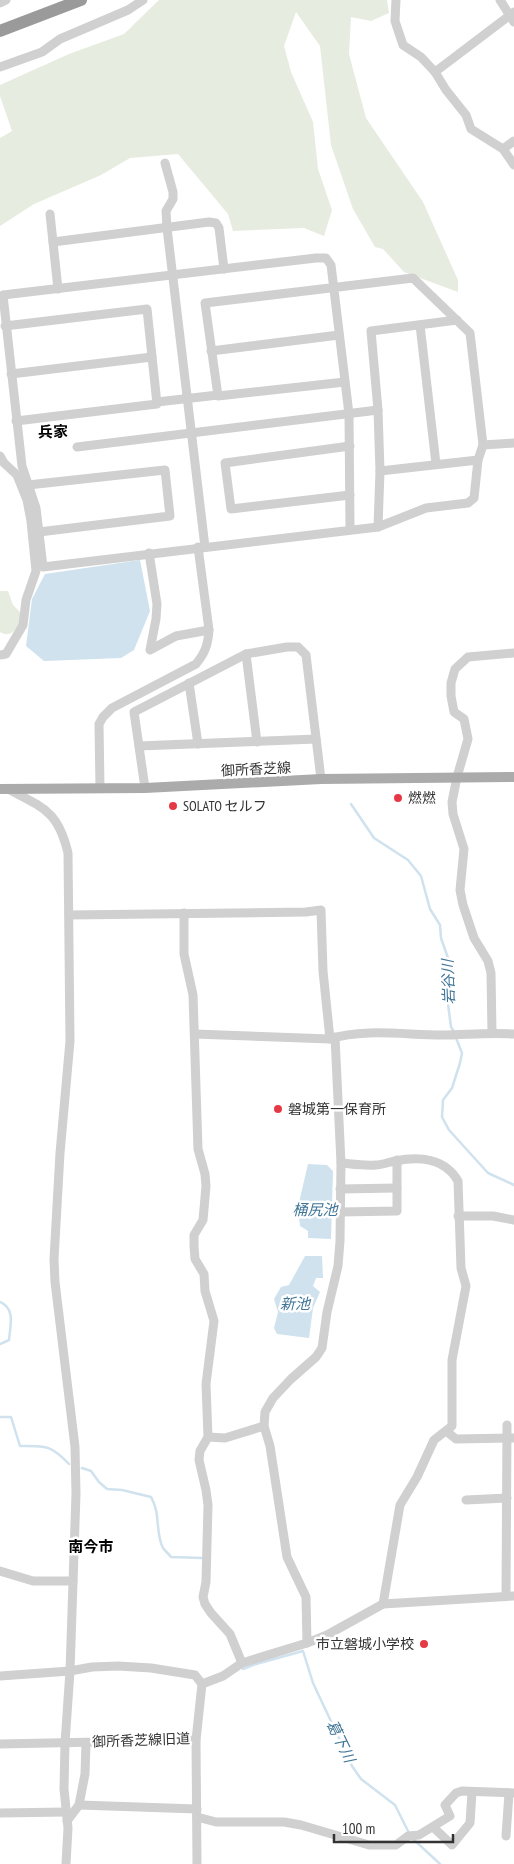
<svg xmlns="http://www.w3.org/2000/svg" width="514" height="1864" font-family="'PT Sans Narrow','Noto Sans JP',sans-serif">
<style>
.green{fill:#e6ecdf}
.water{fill:#cfe2ee}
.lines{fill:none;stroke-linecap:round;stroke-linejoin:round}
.stream{stroke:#cfe2ee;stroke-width:2.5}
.minor{stroke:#d0d0d0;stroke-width:9}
.major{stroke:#ababab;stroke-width:10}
.highway{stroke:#9a9a9a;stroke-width:12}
.poi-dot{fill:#e63946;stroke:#fff;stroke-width:2}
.labels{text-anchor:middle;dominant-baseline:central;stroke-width:5;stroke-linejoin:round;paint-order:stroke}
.street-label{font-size:14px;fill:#333;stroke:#fff}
.poi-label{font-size:14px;fill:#333;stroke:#fff;text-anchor:start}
.neighbourhood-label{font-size:15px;font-weight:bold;fill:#000;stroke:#fff}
.water-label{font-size:15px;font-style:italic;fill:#3f7597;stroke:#fff}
</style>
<rect width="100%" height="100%" fill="#fff"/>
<!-- green -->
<g class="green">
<polygon points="159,0 387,0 389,13 371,21 351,17 349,54 366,118 423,202 458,280 458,292 404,272 383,249 375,247 353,209 331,145 320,46 296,12 284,46 291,72 313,122 318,169 332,210 324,236 304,228 233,231 228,214 178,154 130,158 101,175 34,204 0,226 0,138 12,131 0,96 0,85 69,54 124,34"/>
<path d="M0,591H8L13,605L21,613C21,624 13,640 0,632Z"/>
</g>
<!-- water -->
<g class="water">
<polygon points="140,560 150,611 134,650 121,658 44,661 26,646 32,599 45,574"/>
<polygon points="308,1164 327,1165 333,1171 331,1239 308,1238 308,1231 300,1226 298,1207"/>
<polygon points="305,1256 322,1256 323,1278 316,1278 313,1286 320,1292 313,1308 309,1338 277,1334 274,1328 278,1312 274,1299 281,1287 289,1285"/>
</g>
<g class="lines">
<!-- stream -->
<g class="stream">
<polyline points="351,804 374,838 408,860 421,876 430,909 440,925 441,938 449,961 447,996 451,1027 455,1033"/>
<polyline points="456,1038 462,1053 460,1063 452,1088 443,1100 442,1117 449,1130 488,1173 514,1185"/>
<path d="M0,1302C16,1309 10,1326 9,1340L0,1344"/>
<path d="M0,1417H11L20,1446C45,1446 50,1444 69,1464"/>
<path d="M82,1468L91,1471L99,1482L107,1489L122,1490L151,1497C161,1514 155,1533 163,1548C165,1551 169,1554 171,1557L203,1558"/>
<polyline points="243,1669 256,1664 303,1651 313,1683 352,1766 361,1779 395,1805 409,1833"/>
<polyline points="412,1838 440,1864"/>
</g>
<!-- minor -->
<g class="minor">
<polyline points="396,0 395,21 403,45 421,57 435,72 446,90 466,115 471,129 503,149 514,165"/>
<polyline points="500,0 514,22"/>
<polyline points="0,3 6,0"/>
<polyline points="0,67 42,52 60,39 128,10 143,0"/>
<polyline points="435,72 514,12"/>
<polyline points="503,149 514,141"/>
<polyline points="165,163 173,192 173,199 166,211 167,228 205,547"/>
<polyline points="50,214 58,289"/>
<polyline points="53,242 209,222 216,223 219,228 224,269"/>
<polyline points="420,325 436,464"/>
<polyline points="5,326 147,309 157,404 16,421"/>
<polyline points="211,351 339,335"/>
<polyline points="11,374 152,357"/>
<polyline points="345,382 218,396 205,303 413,278 470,333 483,445 478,460 474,498 468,503 426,508 378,527 43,567 36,508 22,466 3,295 316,258 326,258 331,265 349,414 350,529"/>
<polyline points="157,402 218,395"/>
<polyline points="483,445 514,443"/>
<polyline points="77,447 378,410"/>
<polyline points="0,456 4,463 17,475 27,500 31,521 36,571 26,600 23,625 6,654 0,655"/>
<polyline points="380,471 478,460"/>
<polyline points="28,485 165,470 170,516 39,532"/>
<polyline points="350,495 231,509 225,463 350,446"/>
<polyline points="378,527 380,471 378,410 371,331 457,320"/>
<polyline points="149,553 157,604 156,619 150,650 176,636 209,630"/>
<polyline points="246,654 257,742"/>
<polyline points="189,683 198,744"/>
<polyline points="139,746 316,739"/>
<path d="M100,788L99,724L103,717L112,708L196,664C205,653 208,645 209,630L198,547"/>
<polyline points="145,788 134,712 246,654 287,647 298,647 306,655 321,779"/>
<path d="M8,789C44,808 58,811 68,853L70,1041L60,1153L54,1259L55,1282L75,1447L76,1494L70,1671L65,1743L64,1789L68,1828L66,1864"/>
<polyline points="184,913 184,954 193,995 198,1149 205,1174 206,1186 203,1220 194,1235 194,1246 195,1259 204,1274 205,1291 214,1321 206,1384 208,1437 200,1451 199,1460 206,1490 208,1505 206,1582 203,1597 205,1604 211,1613 230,1634 242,1663"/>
<polyline points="69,915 306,912 321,910 323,971 330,1039"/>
<polyline points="492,1032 491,973 488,961 474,938 463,905 460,890 464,849 453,814 452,802 457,777 468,739 464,719 454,712 451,696 451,683 455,669 468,657 514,653"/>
<path d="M195,1034L330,1039C363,1028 406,1035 441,1035C465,1035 489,1032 514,1034"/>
<path d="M341,1163C352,1164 364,1166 376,1165C382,1165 389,1162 395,1161C419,1156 445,1158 458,1181L461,1268L466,1286L452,1360V1426L434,1440L417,1477L400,1505L383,1604"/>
<polyline points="340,1189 397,1188"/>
<polyline points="340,1212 397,1211 397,1160"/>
<polyline points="458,1216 493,1216 514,1220"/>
<polyline points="446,1431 456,1439 514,1438"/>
<polyline points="208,1437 225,1438 264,1426"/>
<polyline points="466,1500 507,1498"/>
<polyline points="0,1571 33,1581 73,1581"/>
<polyline points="506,1596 507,1425"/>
<polyline points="307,1643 306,1597 287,1557 270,1446 264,1426 265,1412 273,1398 291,1379 316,1357 322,1348 327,1312 338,1266 340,1241 341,1163 335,1037"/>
<polyline points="0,1676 70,1671 92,1667 118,1666 151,1668 195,1675 202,1684"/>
<polyline points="0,1744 196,1740"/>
<polyline points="79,1805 197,1809"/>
<polyline points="0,1813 66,1812"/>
<polyline points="197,1817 216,1822 284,1822 301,1825 369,1845 396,1845 408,1836 419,1835 450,1816 445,1805 456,1793 462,1791 514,1793"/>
<polyline points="67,1821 79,1805 85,1774 86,1743"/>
<polyline points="433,1827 452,1845 470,1823 472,1792"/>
<polyline points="506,1836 509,1793"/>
<polyline points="197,1864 196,1740 202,1684 223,1676 242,1663 307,1643 327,1635 383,1604 514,1596"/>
</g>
<!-- major -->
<polyline class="major" points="0,789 145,788 321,779 514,777"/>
<!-- highway -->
<polyline class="highway" points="0,31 81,0"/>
</g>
<!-- markers -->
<g class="poi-dot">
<circle cx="398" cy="798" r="5"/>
<circle cx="173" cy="806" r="5"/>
<circle cx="278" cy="1109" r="5"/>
<circle cx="424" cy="1644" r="5"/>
</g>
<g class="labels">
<!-- street labels -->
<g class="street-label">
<text transform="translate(256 769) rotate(-3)">御所香芝線</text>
<text transform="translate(141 1740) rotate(-2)">御所香芝線旧道</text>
</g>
<!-- poi labels -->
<g class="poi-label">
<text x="408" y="798">燃燃</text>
<text x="183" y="806">SOLATO セルフ</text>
<text x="288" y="1109">磐城第一保育所</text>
<text x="414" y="1644" text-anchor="end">市立磐城小学校</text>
</g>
<!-- neighbourhood labels -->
<g class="neighbourhood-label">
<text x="53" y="431">兵家</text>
<text x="91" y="1546">南今市</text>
</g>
<!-- water labels -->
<g class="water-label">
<text transform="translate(448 982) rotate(-92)">岩谷川</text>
<text x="315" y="1209">桶尻池</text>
<text x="295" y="1303">新池</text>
<text transform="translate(341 1741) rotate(64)">葛下川</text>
</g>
</g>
<!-- scale -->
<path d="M334 1834v8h119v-8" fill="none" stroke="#333333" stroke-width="2.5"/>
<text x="342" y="1834" font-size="15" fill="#333333" stroke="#ffffff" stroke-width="4" paint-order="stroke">100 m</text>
</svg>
